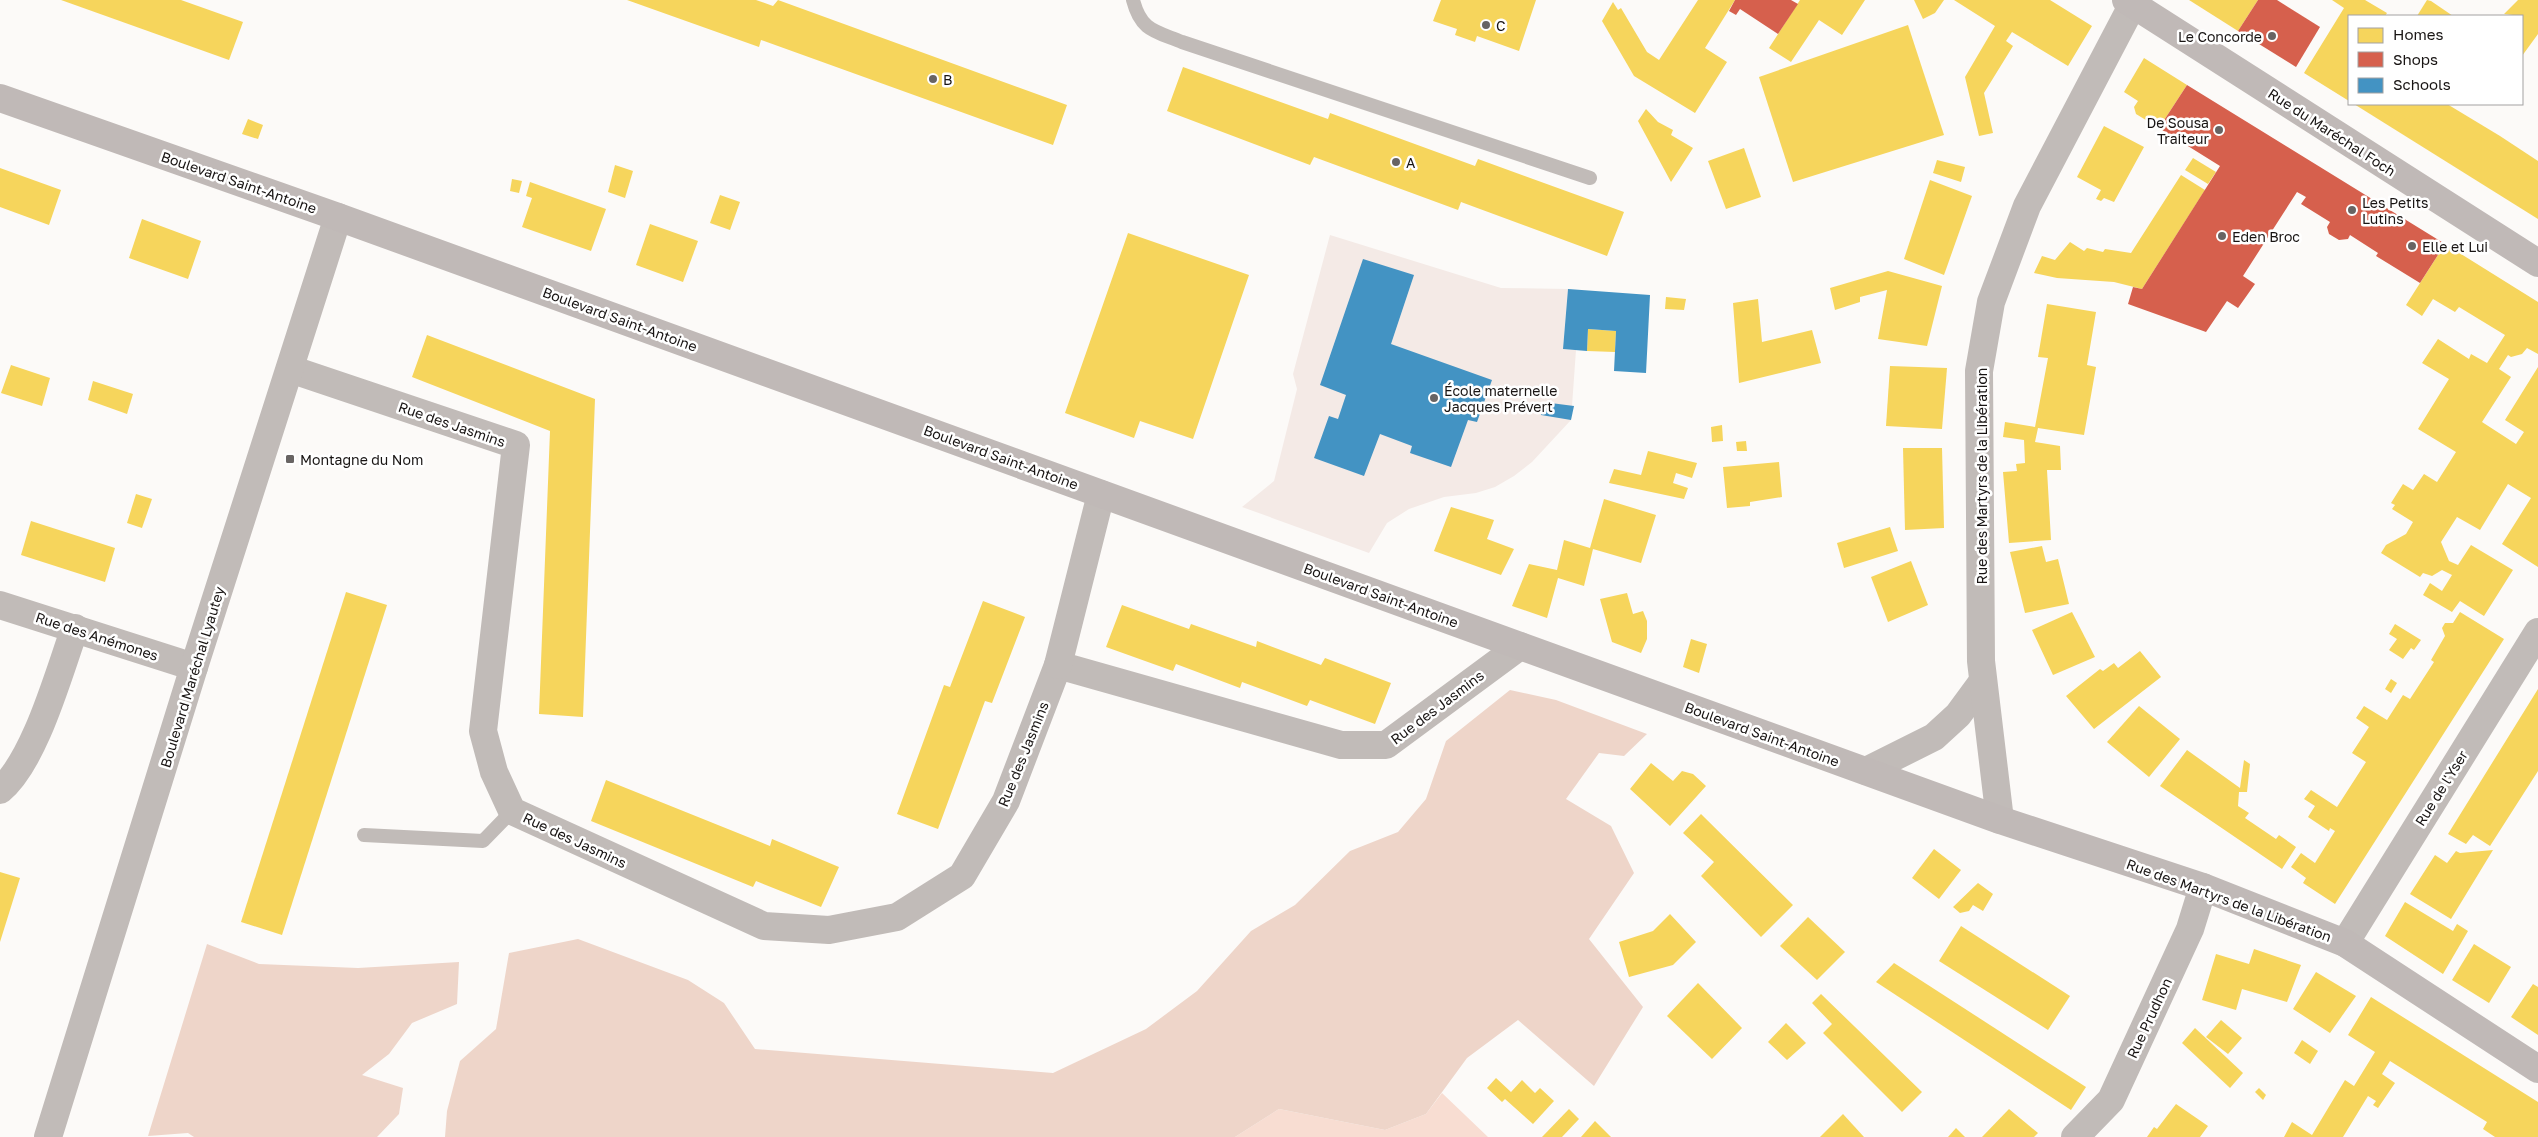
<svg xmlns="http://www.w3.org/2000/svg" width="2538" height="1137" font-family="'Golos Text',sans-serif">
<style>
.built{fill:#f4eae6}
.green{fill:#f8ddd2}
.forest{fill:#eed5c9}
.homes{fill:#f6d55c}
.shops{fill:#d6604d}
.schools{fill:#4393c3}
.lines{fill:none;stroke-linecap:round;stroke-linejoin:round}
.lane{stroke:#c1bbb8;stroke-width:14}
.street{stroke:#c1bbb8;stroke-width:28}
.secondary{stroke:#c0b9b7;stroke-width:28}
.poi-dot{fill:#686463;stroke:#fff;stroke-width:2}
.labels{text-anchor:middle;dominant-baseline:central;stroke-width:5;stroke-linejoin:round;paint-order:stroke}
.poi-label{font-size:14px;fill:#181413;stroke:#fff;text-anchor:start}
.street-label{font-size:14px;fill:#181413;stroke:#fff}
</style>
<rect width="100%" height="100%" fill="#fcfaf8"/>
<!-- built -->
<polygon class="built" points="1330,235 1501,288 1568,289 1563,349 1576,350 1571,420 1532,462 1514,476 1495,487 1476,493 1444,497 1409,509 1387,523 1369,553 1242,507 1274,481 1297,389 1293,374"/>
<!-- green -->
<polygon class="green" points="1442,1093 1488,1137 1235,1137 1279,1109 1385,1130 1426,1114"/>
<!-- forest -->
<g class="forest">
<polygon points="1510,690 1556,700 1647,734 1624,756 1599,753 1566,799 1611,826 1634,873 1589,939 1643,1007 1594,1086 1518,1020 1467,1058 1426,1114 1385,1130 1279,1109 1235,1137 445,1137 447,1111 460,1061 496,1029 509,953 578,939 688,980 724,1003 755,1049 1053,1073 1146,1029 1197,991 1251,931 1295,905 1350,851 1398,832 1426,799 1446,741"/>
<polygon points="207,944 259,964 358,968 459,962 457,1004 412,1023 389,1054 362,1075 403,1088 399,1114 377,1137 194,1137 188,1133 148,1136"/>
</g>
<!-- homes -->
<g class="homes">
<polygon points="61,0 181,0 243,22 229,60"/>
<polygon points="627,0 756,0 773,6 778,0 1067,105 1053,145 761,40 759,47"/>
<polygon points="1441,0 1536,0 1519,51 1477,36 1475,42 1455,35 1457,29 1433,21"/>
<polygon points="1698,0 1735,0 1705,48 1727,62 1695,113 1634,76 1602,21 1613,2 1618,10 1621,8 1647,52 1659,60"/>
<polygon points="1800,0 1865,0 1842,35 1819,20 1791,62 1769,48"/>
<polygon points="1914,0 1944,0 1935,13 1923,19"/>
<polygon points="1954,0 2050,0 2092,26 2068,66 2012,32 2006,41 2013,46 1984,93 1993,133 1979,136 1965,77 1995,26"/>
<polygon points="2189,0 2258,0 2238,31"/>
<polygon points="2332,0 2365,0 2387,13 2385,16 2349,16 2349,101 2304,73 2344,8"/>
<polygon points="2427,0 2431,1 2453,16 2417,16"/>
<polygon points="2518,0 2538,0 2538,34 2522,56 2522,16 2504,14"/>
<polygon points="1908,25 1944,135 1793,182 1759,77"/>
<polygon points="2144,58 2187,85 2159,128 2136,114 2134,107 2138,101 2124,92"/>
<polygon points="1183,67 1328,119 1330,113 1475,166 1478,159 1624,212 1607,256 1461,202 1458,210 1314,157 1310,165 1167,111"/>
<polygon points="2354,104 2447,104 2500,136 2538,161 2538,219"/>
<polygon points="1646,109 1658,122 1673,130 1671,135 1693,148 1671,182 1638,121"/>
<polygon points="248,119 263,125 258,139 242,134"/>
<polygon points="2104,126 2144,147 2114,202 2104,198 2101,201 2096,199 2101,190 2077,177"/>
<polygon points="1744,148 1761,197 1726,209 1708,161"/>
<polygon points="2193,158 2216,172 2208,184 2185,170"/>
<polygon points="1937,160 1965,167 1961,182 1933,173"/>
<polygon points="615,165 633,171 625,198 608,192"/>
<polygon points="0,168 61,190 49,225 0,207"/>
<polygon points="2181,175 2205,190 2142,289 2114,282 2057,278 2034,273 2042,256 2055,260 2070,242 2084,251 2087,248 2103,252 2105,249 2131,253"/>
<polygon points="512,179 522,181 519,193 510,191"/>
<polygon points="1930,180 1972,196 1944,275 1904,259"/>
<polygon points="530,182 606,209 591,251 522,227 532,198 526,196"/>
<polygon points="720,195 740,202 730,230 710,223"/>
<polygon points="142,219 201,241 188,279 129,258"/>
<polygon points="650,224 698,241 683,282 636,265"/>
<polygon points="1128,233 1249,275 1193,439 1140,421 1134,438 1065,413"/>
<polygon points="2445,244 2538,302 2538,354 2527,348 2522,354 2511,357 2508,355 2499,369 2511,377 2482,422 2516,444 2524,432 2505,420 2538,367 2538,567 2502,544 2531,498 2508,484 2480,530 2457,517 2441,542 2449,561 2458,565 2471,545 2513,570 2484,616 2460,601 2452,612 2423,595 2430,583 2442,591 2452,575 2442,570 2432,576 2423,573 2420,577 2381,553 2386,545 2406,534 2413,522 2392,509 2395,505 2391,503 2403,484 2413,490 2424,474 2437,482 2456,452 2418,429 2449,379 2422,363 2438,339 2469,359 2471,354 2487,363 2505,335 2459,307 2455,312 2433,299 2422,316 2406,305"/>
<polygon points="1888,271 1942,286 1927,346 1878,339 1887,290 1860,297 1860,302 1835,310 1830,288"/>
<polygon points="1666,297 1686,299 1684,310 1665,309"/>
<polygon points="1758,299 1762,342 1812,330 1821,363 1739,383 1733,303"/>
<polygon points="2047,304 2096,312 2087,365 2096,367 2084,435 2038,428 2035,442 2060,446 2061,470 2047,470 2051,540 2009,543 2003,472 2017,471 2016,464 2025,463 2024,440 2003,437 2005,422 2035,427 2048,358 2038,357"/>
<polygon points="1588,329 1616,331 1615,352 1587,351"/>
<polygon points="427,335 595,399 583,717 539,714 550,431 412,377"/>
<polygon points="11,365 50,378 42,406 1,393"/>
<polygon points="1890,366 1947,368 1942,429 1886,426"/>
<polygon points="93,381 133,394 127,414 88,400"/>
<polygon points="1722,425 1723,441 1712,442 1711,427"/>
<polygon points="1746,441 1747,451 1737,451 1736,442"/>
<polygon points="1903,448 1942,448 1944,528 1905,530"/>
<polygon points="1648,451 1697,463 1692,478 1676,473 1673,483 1688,488 1684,499 1609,483 1614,469 1641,475"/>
<polygon points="1779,462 1782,497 1750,502 1750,506 1727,508 1723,467"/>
<polygon points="136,494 152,499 142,528 127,523"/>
<polygon points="1604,499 1656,515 1641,563 1593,549 1584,586 1558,578 1547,618 1512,606 1529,564 1557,570 1564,540 1590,548"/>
<polygon points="1451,507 1494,520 1487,539 1514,549 1501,575 1434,551"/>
<polygon points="31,521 115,548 105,582 21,555"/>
<polygon points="1890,527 1898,551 1844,568 1837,543"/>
<polygon points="2042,546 2046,562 2058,559 2069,604 2025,613 2010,552"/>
<polygon points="1911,561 1928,605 1888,622 1871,577"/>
<polygon points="346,592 387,605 282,935 241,922"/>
<polygon points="1627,593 1633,614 1643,611 1647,621 1647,639 1641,653 1612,642 1600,599"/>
<polygon points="983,601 1025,617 992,703 985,701 938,829 897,814 944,685 950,687"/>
<polygon points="1122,605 1189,629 1191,624 1256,647 1257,641 1321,665 1325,658 1391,683 1375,724 1310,700 1307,706 1242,682 1240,688 1176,664 1173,671 1106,647"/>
<polygon points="2072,612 2095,657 2053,675 2032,630"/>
<polygon points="2460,612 2504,639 2335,904 2303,883 2306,878 2291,867 2301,853 2315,863 2335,831 2330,828 2329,831 2308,817 2315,806 2304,799 2311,790 2337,807 2366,762 2352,753 2369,727 2356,718 2364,706 2387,720 2403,695 2410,699 2434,662 2431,660 2445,636 2442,628 2445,623 2453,623"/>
<polygon points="2395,624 2421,640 2414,650 2411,648 2403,659 2389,650 2397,639 2389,634"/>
<polygon points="1691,639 1707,644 1699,673 1683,667"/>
<polygon points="2140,651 2161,677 2094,729 2066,696 2100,669 2103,671 2114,663 2118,668"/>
<polygon points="2391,679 2397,683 2391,693 2385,689"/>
<polygon points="2538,689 2538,771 2490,846 2473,835 2466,844 2448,834"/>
<polygon points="2139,706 2180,739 2149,777 2107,742"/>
<polygon points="2187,750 2240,788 2244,760 2250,764 2247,792 2239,792 2238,806 2249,813 2245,818 2276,839 2279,835 2296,847 2282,869 2160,786"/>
<polygon points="1651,763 1673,781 1682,771 1693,774 1706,786 1670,826 1630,789"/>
<polygon points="606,780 770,846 772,839 839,867 821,907 756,881 753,887 591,821"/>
<polygon points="1701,814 1793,905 1761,937 1701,876 1714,862 1683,833"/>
<polygon points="1934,849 1961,870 1939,899 1912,878"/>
<polygon points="2493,850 2451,919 2410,894 2435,855 2447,863 2456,851 2460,853"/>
<polygon points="0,872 20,878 0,942"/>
<polygon points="1978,883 1993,894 1983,911 1973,905 1969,911 1960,913 1953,907"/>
<polygon points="2405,902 2453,931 2457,924 2468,931 2443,974 2385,936"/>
<polygon points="1670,914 1696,942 1673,965 1629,977 1619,942 1653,931"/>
<polygon points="1808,917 1845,952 1817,980 1780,946"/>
<polygon points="1961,926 2070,996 2048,1030 1939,961"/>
<polygon points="2474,944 2511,967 2489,1003 2452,980"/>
<polygon points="2254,949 2301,965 2287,1002 2242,989 2236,1010 2202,1000 2216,954 2249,964"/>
<polygon points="1894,963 2086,1087 2071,1110 1876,982"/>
<polygon points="2316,972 2356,996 2330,1033 2293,1009"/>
<polygon points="1698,983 1742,1028 1712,1059 1667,1016"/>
<polygon points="2533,984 2538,987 2538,1035 2511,1017"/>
<polygon points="1821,994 1922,1092 1902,1112 1823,1033 1832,1024 1812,1003"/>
<polygon points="2371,997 2538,1102 2538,1137 2495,1137 2483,1129 2487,1122 2390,1061 2382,1074 2395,1083 2378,1108 2373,1105 2376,1101 2368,1096 2343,1137 2284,1137 2292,1122 2312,1135 2345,1080 2354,1086 2375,1052 2348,1035"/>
<polygon points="2221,1020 2242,1038 2228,1054 2206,1037"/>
<polygon points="1786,1023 1806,1043 1787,1060 1768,1042"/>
<polygon points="2195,1028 2243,1073 2230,1088 2182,1043"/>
<polygon points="2302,1040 2318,1051 2310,1064 2294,1053"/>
<polygon points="1496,1078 1511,1092 1522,1080 1535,1093 1540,1088 1554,1101 1533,1124 1505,1099 1502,1102 1487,1088"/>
<polygon points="2259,1088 2266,1095 2263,1100 2255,1092"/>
<polygon points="2176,1104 2208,1126 2200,1137 2147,1137 2154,1127 2157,1129"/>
<polygon points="1569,1109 1579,1119 1562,1137 1542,1137"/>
<polygon points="2009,1109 2038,1133 2034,1137 1982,1137"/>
<polygon points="1843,1114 1864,1137 1820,1137"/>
<polygon points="1595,1121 1611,1137 1581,1137"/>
<polygon points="1956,1128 1965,1137 1948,1137"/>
</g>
<!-- shops -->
<g class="shops">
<polygon points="1735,0 1791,0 1798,4 1778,34 1740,9 1736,15 1729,11"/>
<polygon points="2258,0 2277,0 2320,27 2296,67 2238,31"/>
<polygon points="2187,85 2445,244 2420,283 2376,256 2378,253 2350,235 2348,239 2339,240 2329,234 2327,227 2330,222 2301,204 2306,197 2297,192 2243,276 2255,284 2238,308 2227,301 2206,332 2128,304 2133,287 2142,289 2220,166 2159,128"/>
</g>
<!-- schools -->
<g class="schools">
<polygon points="1363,259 1414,275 1391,344 1492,380 1477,422 1468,420 1451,467 1410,453 1412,446 1380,434 1364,476 1314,458 1329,416 1338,419 1346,395 1320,385"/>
<polygon points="1568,289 1650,295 1646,373 1614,371 1616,331 1588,329 1587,351 1563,349"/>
<polygon points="1543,402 1574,406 1571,420 1541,415"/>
</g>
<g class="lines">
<!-- lane -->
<g class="lane">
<path d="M1133,0C1141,31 1155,31 1182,42L1590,178"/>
<polyline points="364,835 483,841 512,811"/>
</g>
<!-- street -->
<g class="street">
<polyline points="290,369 516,445 483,731 494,772 512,811 764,926 829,930 897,917 962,876 1006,801 1058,665 1341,745 1386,745 1520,646"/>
<polyline points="0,605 194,667"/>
<polyline points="1058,665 1101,494"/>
<polyline points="1866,771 1934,737 1958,715 1983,681"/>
<path d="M0,790C35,761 59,672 75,628"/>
<polyline points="2000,820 1981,661 1979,371 1991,302 2027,206 2135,0"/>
<polyline points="2345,943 2538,632"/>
<polyline points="48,1137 194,667 338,217"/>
<polyline points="2075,1137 2111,1100 2190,929 2203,887"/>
</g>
<!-- secondary -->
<g class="secondary">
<polyline points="2126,0 2538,263"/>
<polyline points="0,98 338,217 2000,820 2203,887 2345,943 2538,1069"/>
</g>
</g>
<!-- markers -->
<g class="poi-dot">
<circle cx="1486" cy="25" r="5"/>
<circle cx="2272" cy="36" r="5"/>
<circle cx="933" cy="79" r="5"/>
<circle cx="2219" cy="130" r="5"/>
<circle cx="1396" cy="162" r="5"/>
<circle cx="2352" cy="210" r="5"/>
<circle cx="2222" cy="236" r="5"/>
<circle cx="2412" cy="246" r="5"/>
<circle cx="1434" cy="398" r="5"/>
<rect x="285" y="454" width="10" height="10" rx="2.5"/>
</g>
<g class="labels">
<!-- poi labels -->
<g class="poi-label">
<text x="1496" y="25">C</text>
<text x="2262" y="36" text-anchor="end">Le Concorde</text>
<text x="943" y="79">B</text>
<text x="2209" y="122" text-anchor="end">De Sousa<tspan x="2209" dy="16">Traiteur</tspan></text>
<text x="1406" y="162">A</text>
<text x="2362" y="202">Les Petits<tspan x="2362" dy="16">Lutins</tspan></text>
<text x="2232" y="236">Eden Broc</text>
<text x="2422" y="246">Elle et Lui</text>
<text x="1444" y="390">École maternelle<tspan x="1444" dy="16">Jacques Prévert</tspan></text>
<text x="300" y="459">Montagne du Nom</text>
</g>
<!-- street labels -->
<g class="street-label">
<text transform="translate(2332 132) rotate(33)">Rue du Maréchal Foch</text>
<text transform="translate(239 182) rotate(19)">Boulevard Saint-Antoine</text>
<text transform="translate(620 319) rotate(20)">Boulevard Saint-Antoine</text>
<text transform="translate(452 424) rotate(19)">Rue des Jasmins</text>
<text transform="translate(1001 457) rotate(20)">Boulevard Saint-Antoine</text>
<text transform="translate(1981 476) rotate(-90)">Rue des Martyrs de la Libération</text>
<text transform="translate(1381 595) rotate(20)">Boulevard Saint-Antoine</text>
<text transform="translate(97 636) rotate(18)">Rue des Anémones</text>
<text transform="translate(192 677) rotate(-73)">Boulevard Maréchal Lyautey</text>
<text transform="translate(1437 707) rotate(-37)">Rue des Jasmins</text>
<text transform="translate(1762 734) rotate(20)">Boulevard Saint-Antoine</text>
<text transform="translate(1023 754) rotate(-68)">Rue des Jasmins</text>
<text transform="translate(2441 788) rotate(-58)">Rue de l'Yser</text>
<text transform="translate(575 840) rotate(25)">Rue des Jasmins</text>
<text transform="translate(2229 900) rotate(20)">Rue des Martyrs de la Libération</text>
<text transform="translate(2149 1018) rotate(-65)">Rue Prudhon</text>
</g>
</g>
<!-- legend -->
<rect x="2348" y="15" width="175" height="90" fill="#ffffff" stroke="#a3a1a1"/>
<rect x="2358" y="28" width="25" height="15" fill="#f6d55c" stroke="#a3a1a1"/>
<text x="2393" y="40" font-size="15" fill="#181413">Homes</text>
<rect x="2358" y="52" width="25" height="15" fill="#d6604d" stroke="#a3a1a1"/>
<text x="2393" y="65" font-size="15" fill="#181413">Shops</text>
<rect x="2358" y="78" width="25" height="15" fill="#4393c3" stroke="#a3a1a1"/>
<text x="2393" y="90" font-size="15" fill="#181413">Schools</text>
</svg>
